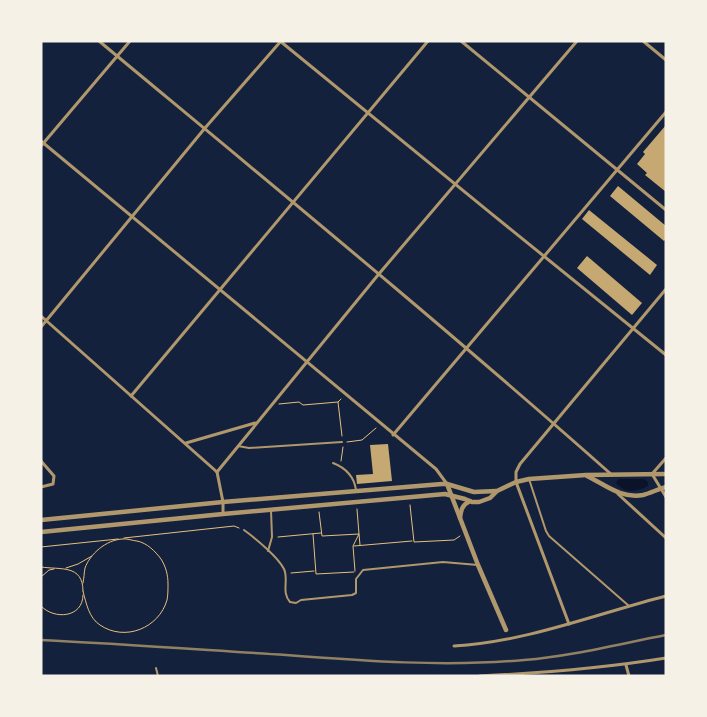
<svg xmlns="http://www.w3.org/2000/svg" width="707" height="717" font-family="'Nunito Sans',sans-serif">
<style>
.water{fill:#0b132b}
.building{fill:#c6a872}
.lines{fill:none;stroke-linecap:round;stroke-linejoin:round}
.path{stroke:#e5c07b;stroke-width:1}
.service{stroke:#b1986c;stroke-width:2}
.minor{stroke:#b1986c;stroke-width:3}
.tertiary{stroke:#b1986c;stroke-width:4.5}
.rail{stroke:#918062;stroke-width:2.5}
</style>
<rect width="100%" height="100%" fill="#14213d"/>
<!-- water -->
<path class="water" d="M618,479H644L648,482V486C636,492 625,494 616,483Z"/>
<!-- building -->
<g class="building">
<polygon points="666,125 666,192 645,175 647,173 637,164 645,154 643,152"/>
<polygon points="618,186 666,226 666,238 664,241 610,196"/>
<polygon points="589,210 657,265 650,275 582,219"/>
<polygon points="587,256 642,303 632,315 577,268"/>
<polygon points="388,444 392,481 357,484 356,475 373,474 370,445"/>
</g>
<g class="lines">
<!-- path -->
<g class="path">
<polyline points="341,399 338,402 342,436"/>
<polyline points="279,404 299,402 303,405 338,402"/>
<polyline points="347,442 362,440 376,428"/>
<polyline points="341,461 343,447"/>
<polyline points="410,505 414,542 454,540 460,536"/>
<polyline points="319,512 322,536 359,534 360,545"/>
<polyline points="313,534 316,574 354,572"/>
<polyline points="278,537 321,533"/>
<polyline points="124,538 234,526 239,528"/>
<polyline points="354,546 412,541"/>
<polyline points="41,547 118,539"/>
<path d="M41,567C60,570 83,564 83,591"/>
<polyline points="66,568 78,564 92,556"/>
<polyline points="355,571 353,546 359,534 357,509"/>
<polyline points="291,573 314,571"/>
<polyline points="41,577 49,570 54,569"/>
<path d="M83,583C84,579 84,573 85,568C90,554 106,540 122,539C127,538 133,541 137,541C147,543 155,551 161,559C166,567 168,575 168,584C168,589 168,595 167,600C159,628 125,642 100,625C89,618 86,603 83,591"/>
<path d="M41,606C54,620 83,618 83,595"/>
</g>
<!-- service -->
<g class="service">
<polyline points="238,446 249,448 342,442"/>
<path d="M333,463C346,468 354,476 356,490"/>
<polyline points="529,479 546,531 549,536 629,606"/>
<path d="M244,530C255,538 278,557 284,569C289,580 281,592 290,602L296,603L301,600L352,595L356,593V579L363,570L443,562L478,565"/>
<polyline points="268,551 272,537 271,510"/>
<polyline points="156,668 158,676"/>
</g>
<!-- minor -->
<g class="minor">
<path d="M99,41C271,184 444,326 612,475"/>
<path d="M280,41C408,146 537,251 666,355"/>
<polyline points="461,41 666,210"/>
<polyline points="643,41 666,60"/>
<polyline points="41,141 436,469 447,484"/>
<polyline points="41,146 130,41"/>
<polyline points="41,316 217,472"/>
<polyline points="41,327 205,128 281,41"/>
<polyline points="131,396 428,41"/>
<polyline points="393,435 666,112"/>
<polyline points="186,443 255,423"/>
<polyline points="666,458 652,474 666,497"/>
<polyline points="41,461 54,476 53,484 41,487"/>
<polyline points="217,472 378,275 577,41"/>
<polyline points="217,472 223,502 223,514"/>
<polyline points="618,494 666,538"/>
<polyline points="569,624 516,482 516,472 520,464 666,289"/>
<path d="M454,646C526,642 596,614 666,596"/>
<polyline points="626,665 629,676"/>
<path d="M480,676C542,673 604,668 666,658"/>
</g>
<!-- tertiary -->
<g class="tertiary">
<path d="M587,476C606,485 621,499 643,495C651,493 658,489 666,487"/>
<polyline points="447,484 478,565 506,630"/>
<path d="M460,518C461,510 462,505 470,501"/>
<polyline points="41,520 223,502 442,484 447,484 474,492 496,491"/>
<polyline points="41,532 223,514 445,494 465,499 472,502 479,502 490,498 497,491 516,482 529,479 586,475 666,474"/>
</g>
<!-- rail -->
<path class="rail" d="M41,640C123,644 205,650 286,655C365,661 445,667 524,660C572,656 619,644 666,635"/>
</g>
<!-- border -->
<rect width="707" height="717" fill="none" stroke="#f6f1e7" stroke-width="85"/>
</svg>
